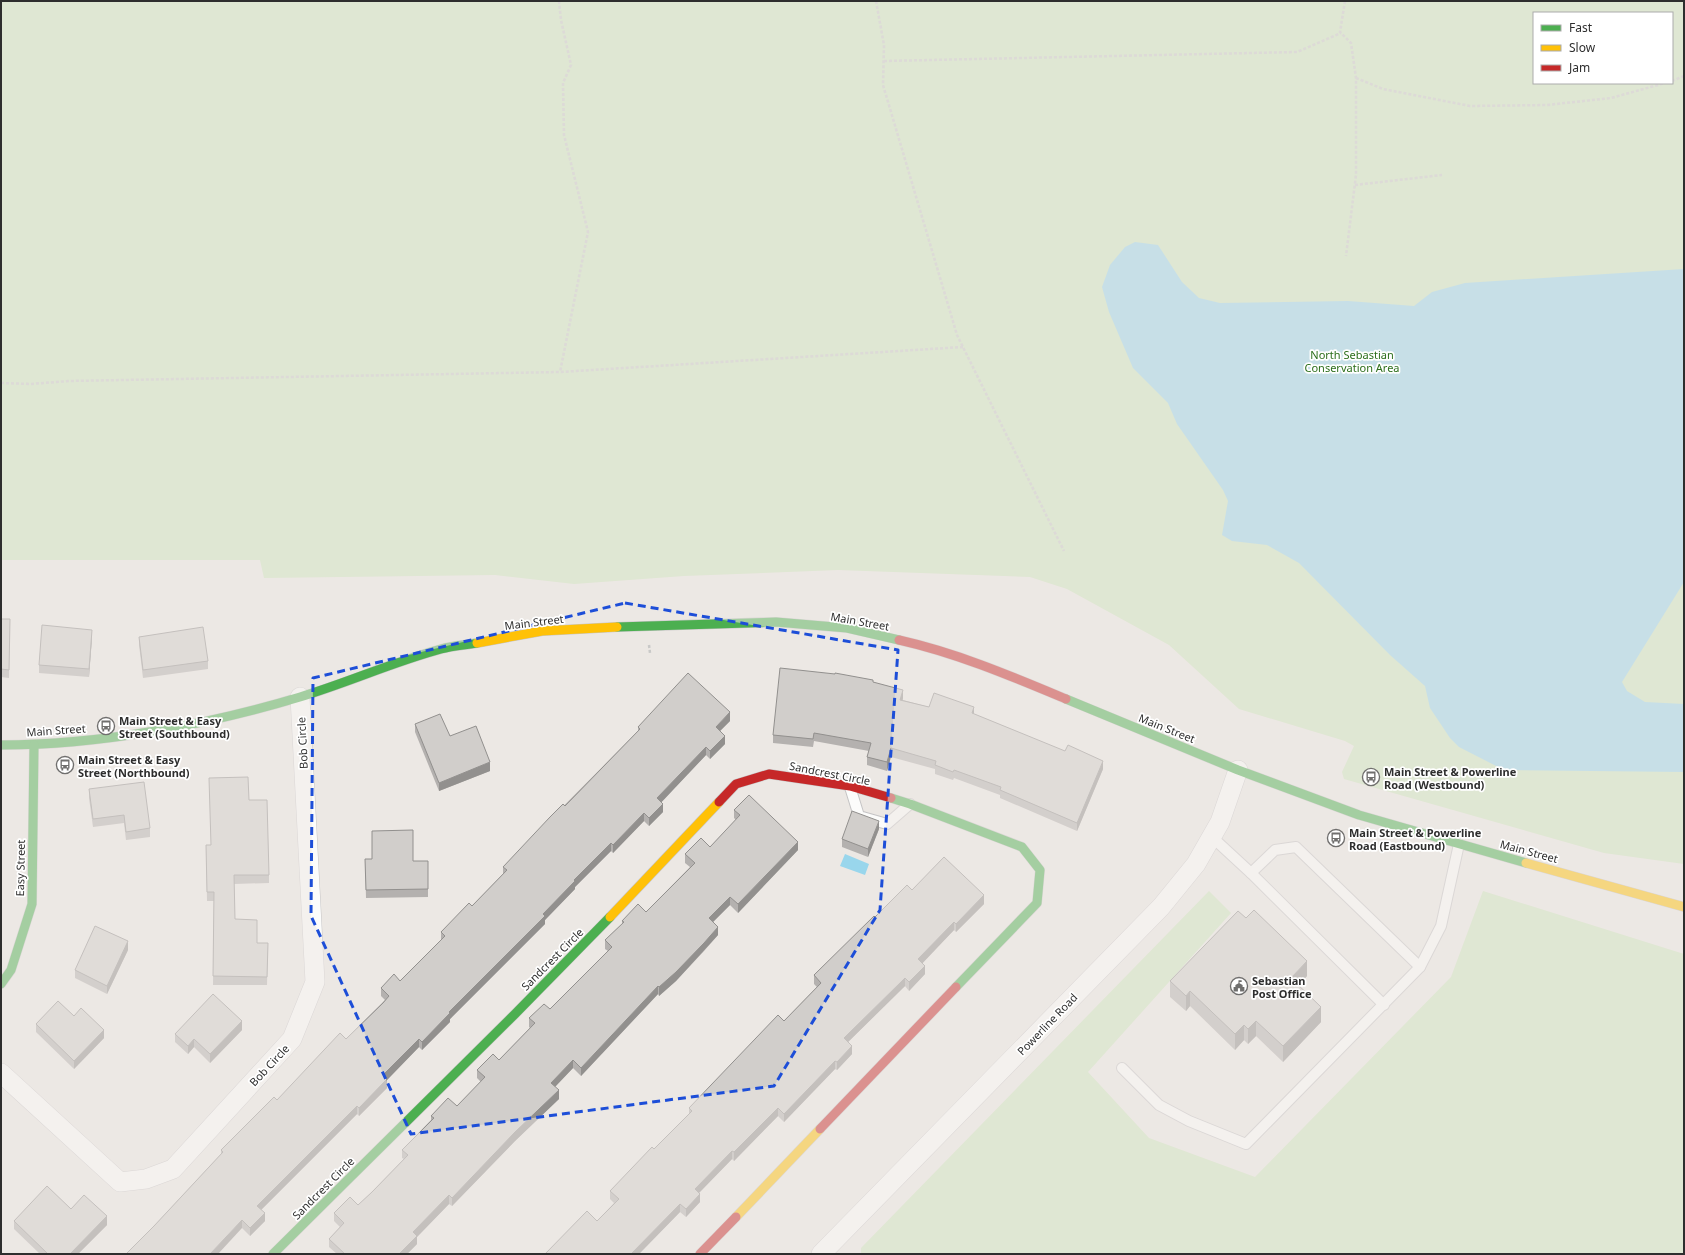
<svg xmlns="http://www.w3.org/2000/svg" width="1685" height="1255" font-family="'Noto Sans',sans-serif">
<style>
.green{fill:#cee6be;fill-rule:evenodd}
.water{fill:#99d6ec}
.lines{fill:none;stroke-linecap:round;stroke-linejoin:round}
.lane-casing{stroke:#c5c4c5;stroke-width:12}
.street-casing{stroke:#c5c4c5;stroke-width:20}
.fast-casing{stroke:#c5c4c5;stroke-width:10}
.slow-casing{stroke:#c5c4c5;stroke-width:10}
.jam-casing{stroke:#c5c4c5;stroke-width:10}
.path{stroke:#c9c9c8;stroke-width:2.5;stroke-dasharray:3 2;stroke-linecap:butt}
.lane{stroke:#fcfcfb;stroke-width:10}
.street{stroke:#fcfcfb;stroke-width:19}
.fast{stroke:#4caf50;stroke-width:9}
.slow{stroke:#ffc107;stroke-width:9}
.jam{stroke:#c62828;stroke-width:9}
.wall{fill:#b4b1af}
.shaded-wall{fill:#92908e}
.building{fill:#d1cecb;stroke:#92908e}
.marked{fill:none;stroke:#1d4ed8;stroke-width:3;stroke-dasharray:8 5;stroke-linejoin:round}
.labels{text-anchor:middle;dominant-baseline:central;stroke-width:3.5;stroke-linejoin:round;paint-order:stroke}
.park-label{font-size:11px;fill:#2c6e1b;stroke:#fff}
.street-label{font-size:11px;fill:#2e2e2e;stroke:#fff}
.poi-label{font-size:11px;font-weight:bold;fill:#2e2e2e;stroke:#fff;text-anchor:start}
</style>
<rect width="100%" height="100%" fill="#ece8e4"/>
<!-- green -->
<g class="green">
<path d="M1,1H1684V864L1604,853L1344,779L1342,772L1354,746L1345,741L1239,709L1169,645L1067,589L1030,577L838,570L684,576L574,584L495,575L264,578L260,560H1ZM1534,13H1672V83H1534Z"/>
<polygon points="1209,891 1231,913 1088,1072 1149,1138 1255,1177 1451,977 1483,891 1684,954 1684,1254 861,1254 861,1248"/>
</g>
<!-- water -->
<g class="water">
<polygon points="1135,242 1158,245 1182,282 1199,298 1220,303 1348,301 1414,306 1432,292 1465,283 1684,269 1684,582 1622,682 1627,691 1645,702 1684,704 1684,772 1504,770 1459,747 1450,738 1430,708 1425,686 1390,655 1299,563 1267,545 1232,541 1222,535 1228,501 1223,490 1177,424 1168,403 1133,368 1109,312 1102,287 1110,265 1125,247"/>
<polygon points="845,854 869,864 865,875 840,866"/>
</g>
<g class="lines">
<!-- lane casing -->
<g class="lane-casing">
<g id="lane">
<polyline points="850,787 859,816 887,824 910,804"/>
<polyline points="1212,837 1251,873 1275,850 1296,847 1420,967"/>
<polyline points="1251,873 1384,1005"/>
<polyline points="1122,1068 1159,1105 1189,1121 1246,1144 1420,967 1441,926 1459,844"/>
</g>
</g>
<!-- street casing -->
<g class="street-casing">
<g id="street">
<polyline points="1,1073 120,1182 146,1179 173,1169 292,1039 315,982 300,697"/>
<polyline points="821,1254 1161,907 1196,864 1220,822 1238,770"/>
</g>
</g>
<!-- fast casing -->
<g class="fast-casing">
<g id="fast">
<polyline points="617,627 776,622 847,628 899,640"/>
<polyline points="1066,699 1238,770 1359,815 1526,863"/>
<path d="M1,745C98,745 207,725 300,697C347,683 393,662 441,649C452,646 465,645 477,643"/>
<polyline points="891,798 910,804 1022,847 1040,870 1037,903 956,987"/>
<polyline points="1,984 11,970 32,904 34,745"/>
<polyline points="273,1254 515,1014 610,917"/>
</g>
</g>
<!-- slow casing -->
<g class="slow-casing">
<g id="slow">
<polyline points="477,643 542,631 617,627"/>
<polyline points="1526,863 1684,907"/>
<polyline points="610,917 719,802"/>
<polyline points="736,1217 820,1129"/>
</g>
</g>
<!-- jam casing -->
<g class="jam-casing">
<g id="jam">
<path d="M899,640C957,653 1011,676 1066,699"/>
<polyline points="719,802 736,784 769,774 850,786 891,798"/>
<polyline points="820,1129 956,987"/>
<polyline points="700,1254 736,1217"/>
</g>
</g>
<!-- path -->
<g class="path">
<polyline points="559,1 561,20 571,65 563,83 564,135 588,232 560,372"/>
<polyline points="876,1 884,45 883,85 957,335 1064,551"/>
<polyline points="1345,1 1340,32 1351,43 1356,78 1356,175 1346,256"/>
<polyline points="884,61 1297,52 1341,33"/>
<polyline points="1356,78 1383,89 1470,106 1547,105 1611,98 1665,83"/>
<polyline points="1672,81 1684,76"/>
<polyline points="1355,185 1442,175"/>
<polyline points="1,383 30,384 69,381 560,372 963,347"/>
<polyline points="649,645 650,653"/>
</g>
<!-- lane -->
<use href="#lane" class="lane"/>
<!-- street -->
<use href="#street" class="street"/>
<!-- fast -->
<use href="#fast" class="fast"/>
<!-- slow -->
<use href="#slow" class="slow"/>
<!-- jam -->
<use href="#jam" class="jam"/>
</g>
<!-- wall -->
<g class="wall">
<polygon points="1,619 10,619 9,678 1,677"/>
<polygon points="139,637 208,661 208,669 143,678 139,645"/>
<polygon points="92,638 89,677 39,673 39,665"/>
<polygon points="873,682 903,698 903,700 929,707 974,714 1103,769 1077,831 1000,798 1000,795 954,778 953,780 935,774 935,769 891,757 887,771 867,765 867,757 869,751 814,741 813,747 773,743 773,735"/>
<polygon points="730,721 720,731 725,744 710,759 706,755 661,802 663,812 649,826 644,821 613,853 611,851 575,887 575,889 545,920 545,924 450,1019 450,1022 422,1050 419,1047 387,1080 387,1088 359,1116 357,1114 261,1210 265,1221 250,1236 242,1228 154,1226 221,1154 221,1150 277,1100 346,1039 385,1000 381,996 381,988 400,981 441,940 441,932 472,906 503,874 503,867 638,731 638,727"/>
<polygon points="415,724 450,736 490,771 439,791 415,732"/>
<polygon points="89,789 150,828 150,837 126,840 124,823 93,827 89,798"/>
<polygon points="249,800 269,875 269,883 234,884 235,919 257,943 268,943 267,985 213,985 214,901 207,901 206,845 211,845"/>
<polygon points="734,810 798,850 738,913 730,905 713,922 718,935 704,951 676,981 659,996 658,994 581,1076 573,1068 555,1087 559,1099 515,1141 452,1206 449,1204 417,1237 417,1244 407,1254 337,1254 329,1247 329,1239 340,1227 334,1221 334,1213 358,1205 372,1192 404,1159 402,1158 402,1150 431,1120 431,1116 457,1106 481,1082 477,1078 477,1070 499,1060 530,1028 529,1027 529,1018 550,1009 608,951 605,949 605,940 622,924 622,921 646,912 690,867 685,863 685,854 710,847 736,820 734,818"/>
<polygon points="879,829 868,857 842,847 842,839"/>
<polygon points="365,859 413,861 428,861 428,897 366,898"/>
<polygon points="912,890 984,904 956,932 954,930 922,963 925,974 909,991 905,986 848,1042 852,1054 837,1070 835,1069 784,1122 778,1116 734,1161 732,1159 699,1193 700,1202 686,1217 680,1212 639,1254 545,1254 597,1221 614,1203 610,1199 610,1191 654,1149 689,1114 689,1108 784,1021 817,987 814,984 814,975 875,917"/>
<polygon points="128,950 107,994 75,978 75,970"/>
<polygon points="1307,976 1298,985 1321,1022 1283,1062 1256,1036 1248,1044 1244,1040 1235,1050 1190,1006 1186,1011 1170,997 1170,981"/>
<polygon points="74,1016 104,1038 74,1069 36,1032 36,1024"/>
<polygon points="242,1030 210,1063 194,1047 188,1054 175,1042 175,1034"/>
<polygon points="71,1209 107,1225 78,1254 40,1254 14,1229 14,1221"/>
</g>
<!-- shaded-wall -->
<g class="shaded-wall">
<polygon points="92,630 92,638 89,677 89,669"/>
<polygon points="903,690 903,698 900,708 900,700"/>
<polygon points="974,707 974,715 972,713"/>
<polygon points="730,712 730,721 716,735 716,727"/>
<polygon points="725,736 725,744 710,759 710,751"/>
<polygon points="706,747 706,755 657,807 657,798"/>
<polygon points="891,748 891,757 887,771 887,762"/>
<polygon points="1103,761 1103,769 1077,831 1077,823"/>
<polygon points="490,762 490,771 439,791 439,783"/>
<polygon points="663,804 663,812 649,826 649,818"/>
<polygon points="644,813 644,821 613,853 613,845"/>
<polygon points="879,821 879,829 868,857 868,849"/>
<polygon points="798,842 798,850 738,913 738,904"/>
<polygon points="611,843 611,851 575,887 575,889 545,920 545,924 450,1019 450,1022 422,1050 422,1042 449,1012 543,914 574,880"/>
<polygon points="984,895 984,904 956,932 956,924"/>
<polygon points="730,897 730,905 709,926 709,918"/>
<polygon points="954,922 954,930 918,968 918,959"/>
<polygon points="718,927 718,935 676,981 659,996 659,987"/>
<polygon points="128,941 128,950 107,994 107,986"/>
<polygon points="1307,961 1307,976 1291,993 1291,978"/>
<polygon points="925,966 925,974 909,991 909,982"/>
<polygon points="905,978 905,986 844,1046 844,1038"/>
<polygon points="658,986 658,994 581,1076 581,1068"/>
<polygon points="1190,991 1190,1006 1186,1011 1186,996"/>
<polygon points="1321,1007 1321,1022 1283,1062 1283,1046"/>
<polygon points="242,1021 242,1030 210,1063 210,1054"/>
<polygon points="1256,1021 1256,1036 1248,1044 1248,1029"/>
<polygon points="1244,1025 1244,1040 1235,1050 1235,1034"/>
<polygon points="104,1030 104,1038 74,1069 74,1061"/>
<polygon points="194,1039 194,1047 188,1054 188,1046"/>
<polygon points="419,1039 419,1047 387,1080 387,1088 359,1116 359,1108 383,1075"/>
<polygon points="852,1046 852,1054 837,1070 837,1062"/>
<polygon points="573,1060 573,1068 551,1091 551,1083"/>
<polygon points="835,1061 835,1069 784,1122 784,1114"/>
<polygon points="559,1090 559,1099 515,1141 452,1206 452,1198 515,1132"/>
<polygon points="357,1106 357,1114 257,1214 257,1206"/>
<polygon points="778,1108 778,1116 734,1161 734,1152"/>
<polygon points="732,1151 732,1159 695,1197 695,1189"/>
<polygon points="700,1194 700,1202 686,1217 686,1209"/>
<polygon points="449,1195 449,1204 417,1237 417,1244 407,1254 399,1254 413,1232"/>
<polygon points="680,1204 680,1212 639,1254 631,1254"/>
<polygon points="265,1213 265,1221 250,1236 250,1228"/>
<polygon points="107,1216 107,1225 78,1254 70,1254"/>
<polygon points="242,1220 242,1228 218,1254 210,1254"/>
</g>
<!-- building -->
<g class="building">
<polygon points="1,619 10,619 9,670 1,669"/>
<polygon points="42,625 92,630 89,669 39,665"/>
<polygon points="203,627 208,661 143,670 139,637"/>
<polygon points="780,668 835,674 835,673 873,680 873,682 903,690 900,700 929,707 934,693 974,707 972,713 1065,751 1068,745 1103,761 1077,823 1000,790 1001,787 954,770 953,772 935,765 936,761 891,748 887,762 867,757 871,743 814,733 813,739 773,735"/>
<polygon points="688,673 730,712 716,727 725,736 710,751 706,747 657,798 663,804 649,818 644,813 613,845 611,843 574,880 575,881 543,914 545,916 449,1012 450,1013 422,1042 419,1039 383,1075 387,1079 359,1108 357,1106 257,1206 265,1213 250,1228 242,1220 210,1254 126,1254 154,1226 223,1152 221,1150 274,1097 277,1100 340,1033 346,1039 383,1003 389,996 381,988 394,974 400,981 445,936 441,932 469,903 472,906 507,870 503,867 550,817 563,804 565,806 640,729 638,727"/>
<polygon points="440,714 450,736 476,726 490,762 439,783 415,724"/>
<polygon points="248,777 249,800 267,800 269,875 234,875 235,919 257,920 257,943 268,943 267,977 213,976 214,892 207,892 206,845 211,845 209,778"/>
<polygon points="144,782 150,828 126,832 124,815 93,819 89,789"/>
<polygon points="749,795 798,842 738,904 730,897 709,918 718,927 704,943 676,972 659,987 658,986 581,1068 573,1060 551,1083 559,1090 515,1132 452,1198 449,1195 413,1232 417,1236 399,1254 345,1254 329,1239 344,1223 334,1213 350,1197 358,1205 372,1192 408,1155 402,1150 434,1118 431,1116 448,1098 457,1106 485,1077 477,1070 493,1054 499,1060 535,1023 529,1018 544,1004 550,1009 612,947 605,940 624,922 622,921 638,904 646,912 695,863 685,854 701,838 710,847 740,815 734,810"/>
<polygon points="852,811 879,821 868,849 842,839"/>
<polygon points="413,830 413,861 428,861 428,889 366,890 365,859 372,859 372,831"/>
<polygon points="944,857 984,895 956,924 954,922 918,959 925,966 909,982 905,978 844,1038 852,1046 837,1062 835,1061 784,1114 778,1108 734,1152 732,1151 695,1189 700,1194 686,1209 680,1204 631,1254 545,1254 587,1211 597,1221 619,1199 610,1191 652,1147 654,1149 692,1111 689,1108 778,1015 784,1021 821,983 814,975 874,916 875,917 907,885 912,890"/>
<polygon points="1254,910 1307,961 1291,978 1321,1007 1283,1046 1256,1021 1248,1029 1244,1025 1235,1034 1190,991 1186,996 1170,981 1238,911 1246,918"/>
<polygon points="95,926 128,941 107,986 75,970"/>
<polygon points="213,994 242,1021 210,1054 194,1039 188,1046 175,1034"/>
<polygon points="58,1001 74,1016 81,1008 104,1030 74,1061 36,1024"/>
<polygon points="47,1186 71,1209 84,1195 107,1216 70,1254 48,1254 14,1221"/>
</g>
<!-- marked area -->
<path d="M0 0H1685V1255H0ZM625,603L898,650L880,910L774,1086L411,1134L311,916L313,678Z" fill="#ece8e4" fill-opacity=".55" fill-rule="evenodd"/>
<path class="marked" d="M625,603L898,650L880,910L774,1086L411,1134L311,916L313,678Z"/>
<!-- icons -->
<defs>
<g id="bus-ring" transform="scale(0.9)"><circle r="9.5" fill="#fff" stroke="#706f6e" stroke-width="1.5"/><path d="M-5-6H5V4H4V6H2V4H-2V6H-4V4H-5ZM-3.5-4V0h7V-4ZM-3.5 1.2v1.5H-2V1.2ZM2 1.2v1.5H3.5V1.2Z" fill="#706f6e"/></g>
<g id="civic-ring" transform="scale(0.9)"><circle r="9.5" fill="#fff" stroke="#706f6e" stroke-width="1.5"/><path d="M-.6-6.5H3V-4.5H.6V-3L4-1V1h2V6H-6V1h2V-1L-.6-3ZM-1.2 2.5V6h2.4V2.5Z" fill="#706f6e"/></g>
</defs>
<g fill-rule="evenodd">
<use href="#bus-ring" x="106" y="726"/>
<use href="#bus-ring" x="65" y="765"/>
<use href="#bus-ring" x="1371" y="777"/>
<use href="#bus-ring" x="1336" y="838"/>
<use href="#civic-ring" x="1239" y="986"/>
</g>
<g class="labels">
<!-- park labels -->
<g class="park-label">
<text x="1352" y="354">North Sebastian<tspan x="1352" dy="13">Conservation Area</tspan></text>
</g>
<!-- street labels -->
<g class="street-label">
<text transform="translate(860 621) rotate(10)">Main Street</text>
<text transform="translate(534 622) rotate(-7)">Main Street</text>
<text transform="translate(1167 728) rotate(22)">Main Street</text>
<text transform="translate(56 730) rotate(-4)">Main Street</text>
<text transform="translate(302 743) rotate(-93)">Bob Circle</text>
<text transform="translate(830 773) rotate(11)">Sandcrest Circle</text>
<text transform="translate(1529 851) rotate(15)">Main Street</text>
<text transform="translate(20 868) rotate(-89)">Easy Street</text>
<text transform="translate(552 959) rotate(-45)">Sandcrest Circle</text>
<text transform="translate(1047 1024) rotate(-46)">Powerline Road</text>
<text transform="translate(269 1065) rotate(-47)">Bob Circle</text>
<text transform="translate(323 1188) rotate(-45)">Sandcrest Circle</text>
</g>
<!-- poi labels -->
<g class="poi-label">
<text x="119" y="720">Main Street &amp; Easy<tspan x="119" dy="13">Street (Southbound)</tspan></text>
<text x="78" y="759">Main Street &amp; Easy<tspan x="78" dy="13">Street (Northbound)</tspan></text>
<text x="1384" y="771">Main Street &amp; Powerline<tspan x="1384" dy="13">Road (Westbound)</tspan></text>
<text x="1349" y="832">Main Street &amp; Powerline<tspan x="1349" dy="13">Road (Eastbound)</tspan></text>
<text x="1252" y="980">Sebastian<tspan x="1252" dy="13">Post Office</tspan></text>
</g>
</g>
<!-- border -->
<rect width="1685" height="1255" fill="none" stroke="#2e2e2e" stroke-width="4"/>
<!-- legend -->
<rect x="1533" y="12" width="140" height="72" fill="#ffffff" stroke="#ababab"/>
<rect x="1541" y="25" width="20" height="6" fill="#4caf50" stroke="#ababab"/>
<text x="1569" y="32" font-size="12" fill="#2e2e2e">Fast</text>
<rect x="1541" y="45" width="20" height="6" fill="#ffc107" stroke="#ababab"/>
<text x="1569" y="52" font-size="12" fill="#2e2e2e">Slow</text>
<rect x="1541" y="65" width="20" height="6" fill="#c62828" stroke="#ababab"/>
<text x="1569" y="72" font-size="12" fill="#2e2e2e">Jam</text>
</svg>
